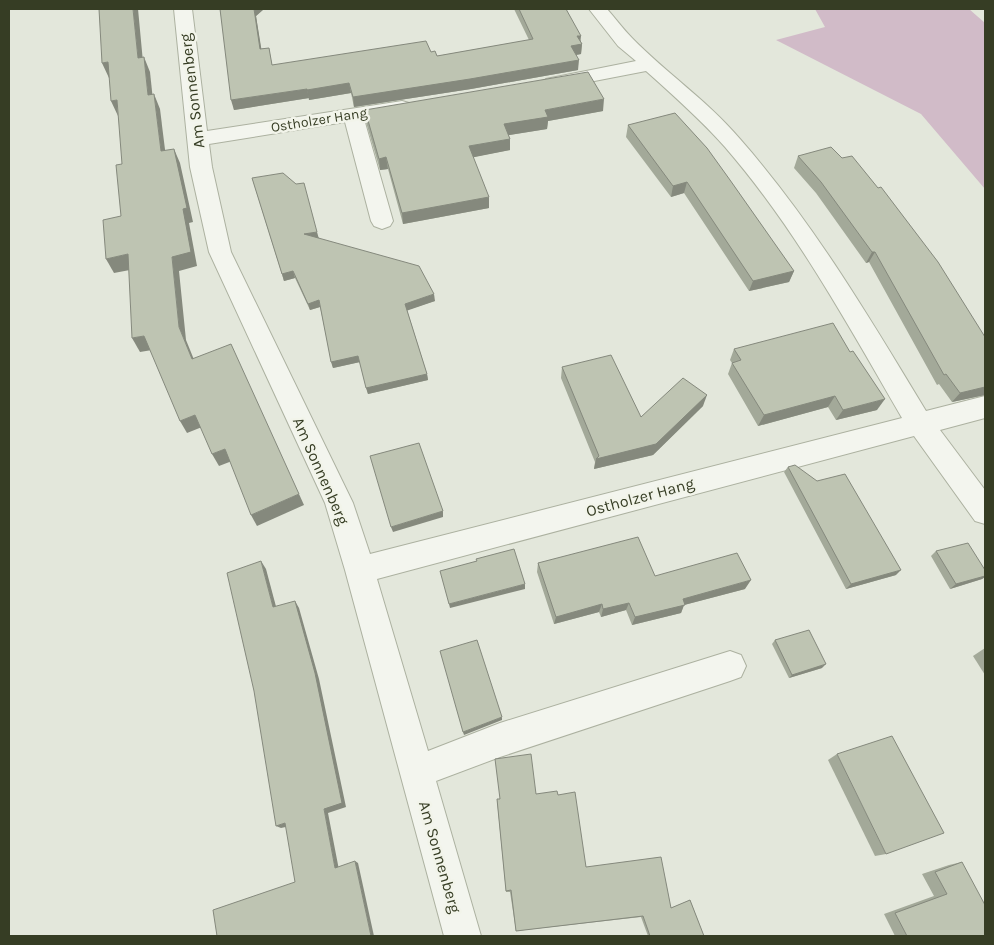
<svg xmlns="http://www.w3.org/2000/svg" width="994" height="945" font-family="Karla,sans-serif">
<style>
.green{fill:#d1bbc8}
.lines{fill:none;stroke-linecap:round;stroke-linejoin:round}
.minor-casing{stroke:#acb1a0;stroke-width:2}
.minor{fill:#f3f5ee;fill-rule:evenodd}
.wall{fill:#a3a999}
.shaded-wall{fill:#85897d}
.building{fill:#bec4b2;stroke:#85897d}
.labels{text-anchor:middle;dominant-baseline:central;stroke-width:5;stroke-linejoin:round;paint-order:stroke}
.far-street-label{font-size:14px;fill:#363d24;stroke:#f2f4ea}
.street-label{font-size:16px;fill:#363d24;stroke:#f2f4ea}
</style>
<rect width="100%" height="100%" fill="#e3e7db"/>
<!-- green -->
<polygon class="green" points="815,9 969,9 985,23 985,189 921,114 776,40 825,27"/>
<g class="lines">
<!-- minor casing -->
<g class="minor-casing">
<path id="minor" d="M174,9H192L207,131L402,101L409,103L412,107L409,111L364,119L393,221L390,226L382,229L374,226L371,221L345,122L209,144L212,167L231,252L353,503L370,554L902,418C848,325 796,229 725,147C701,120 673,95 646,71L553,89L546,87L543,83L546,79L636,61L618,46L589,9H607C615,18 623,29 632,38C666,73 708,101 740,139C813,222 869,317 926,411L985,396V418L940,430L985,490V524L975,521L914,436L377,579L428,751L500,723L730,651L741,655L746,666L741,677L730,681L500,757L436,781L481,936H444L345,570L325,503L209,252L190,167Z"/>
</g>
<!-- minor -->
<use href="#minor" class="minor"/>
</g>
<!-- wall -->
<g class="wall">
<polygon points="220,9 264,9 256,16 261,49 269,48 272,65 431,52 437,56 529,40 514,9 566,9 582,44 581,54 576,55 578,70 471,89 354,107 351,93 309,100 309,98 234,110"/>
<polygon points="365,110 603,111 548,121 547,129 509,135 510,150 473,157 489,208 403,224 388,169 380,170 366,122"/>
<polygon points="628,125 794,271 789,282 749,291 684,193 671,197 626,137"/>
<polygon points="798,156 985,337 985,395 952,402 939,384 937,385 869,262 866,263 816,193 794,168"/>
<polygon points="252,178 319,238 435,301 407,310 427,374 428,380 368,394 360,362 333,368 320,307 310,310 295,278 284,281"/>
<polygon points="734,349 877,410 836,420 828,407 758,426 728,374 732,363 730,360"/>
<polygon points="562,367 641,417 703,406 653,455 594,469 595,462 561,378"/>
<polygon points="788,467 896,575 846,589 784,472"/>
<polygon points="936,551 985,570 985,577 982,579 950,589 931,556"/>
<polygon points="538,563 655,576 745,589 684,605 681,613 632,625 626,610 601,617 599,612 554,624 537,572"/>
<polygon points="775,640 822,668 789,678 772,644"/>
<polygon points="985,648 985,675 973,656"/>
<polygon points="837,754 886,854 875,856 828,760"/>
<polygon points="536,794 558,795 586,867 671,908 690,900 704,936 648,936 641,917 516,931 510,892 506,892 497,801 499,799"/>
<polygon points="962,862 985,936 895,936 884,914 934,896 922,874 949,865"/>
</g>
<!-- shaded-wall -->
<g class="shaded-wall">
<polygon points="133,9 138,9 144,73 138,58"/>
<polygon points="254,9 264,9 256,16 263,59 260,49"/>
<polygon points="577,36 581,36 580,45 582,44 581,54 570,56 571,46"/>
<polygon points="144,57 150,72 154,110 148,95"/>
<polygon points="579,60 578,70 471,89 354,107 353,97"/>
<polygon points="108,62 115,77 109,78 102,63"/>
<polygon points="349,83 351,93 309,100 307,90"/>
<polygon points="307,89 309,98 234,110 231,100"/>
<polygon points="154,94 160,109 167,166 161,151"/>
<polygon points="604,99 603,111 548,121 547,129 504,136 504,124 545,110"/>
<polygon points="117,100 118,116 111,101"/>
<polygon points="510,139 510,150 470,158 469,146"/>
<polygon points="174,149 180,163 193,222 189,223 197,266 179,271 186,340 199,372 192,359 179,327 172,257 183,209"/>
<polygon points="386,157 388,169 380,170 379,159"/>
<polygon points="687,182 684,193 671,197 673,186"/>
<polygon points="489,197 489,208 403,224 402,213"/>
<polygon points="317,232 319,239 304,234"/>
<polygon points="872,252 875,252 869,262 866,263"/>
<polygon points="128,254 135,269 114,273 106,259"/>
<polygon points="293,271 295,278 284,281 282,274"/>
<polygon points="794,271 789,282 749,291 753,281"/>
<polygon points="434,294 435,301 406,311 405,304"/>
<polygon points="319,300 320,307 310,310 308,304"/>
<polygon points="144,336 152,350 140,352 132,338"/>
<polygon points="358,356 360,362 333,368 331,362"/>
<polygon points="427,374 428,380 368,394 366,388"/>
<polygon points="985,387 985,395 952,402 960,393"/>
<polygon points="707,395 703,406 653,455 594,469 596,459"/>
<polygon points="835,396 828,407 758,426 764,415"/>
<polygon points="885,399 877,410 836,420 843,410"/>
<polygon points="195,415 202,427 187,433 180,421"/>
<polygon points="225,449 232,461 219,466 212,454"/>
<polygon points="299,494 304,505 257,526 251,515"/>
<polygon points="443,511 443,517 393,532 391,527"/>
<polygon points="261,561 266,569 278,614 273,607"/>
<polygon points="901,570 896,575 846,589 851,584"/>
<polygon points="985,576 985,577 982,579 950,589 956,584"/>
<polygon points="751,580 745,589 684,605 681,613 632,625 635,617 683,599"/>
<polygon points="525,584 525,589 450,608 449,604"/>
<polygon points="295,601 299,608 319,679 346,807 328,813 339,870 335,868 324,809"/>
<polygon points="629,603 626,610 601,617 603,609"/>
<polygon points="602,604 599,612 554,624 556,617"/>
<polygon points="826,664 822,668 789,678 792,675"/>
<polygon points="502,717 502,720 464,735 463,732"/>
<polygon points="285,823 290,826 281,828 276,826"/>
<polygon points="355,861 358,863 374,936 371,936"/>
</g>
<!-- building -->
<g class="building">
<polygon points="99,9 133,9 138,58 144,57 148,95 154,94 161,151 174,149 187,208 183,209 191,252 172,257 179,327 192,359 231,344 299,494 251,515 225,449 212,454 195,415 180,421 144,336 132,338 128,254 106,259 103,220 121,216 116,165 122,164 117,100 111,101 108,62 102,63"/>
<polygon points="220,9 254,9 260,49 269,48 272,65 426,41 431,52 435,51 437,56 533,39 519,9 566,9 581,36 577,36 582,44 571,46 579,60 470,79 353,97 349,83 307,90 307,89 231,100"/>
<polygon points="588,72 604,99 545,110 548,117 504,124 510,139 469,146 489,197 402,213 386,157 379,159 365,110"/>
<polygon points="675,113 707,148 730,180 794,271 753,281 687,182 673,186 628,125"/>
<polygon points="831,147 842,158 852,156 878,188 881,187 938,262 985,337 985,387 960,393 946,374 944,375 875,252 872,252 821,182 798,156"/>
<polygon points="283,173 296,184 304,183 317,232 304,234 419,266 434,294 405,304 427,374 366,388 358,356 331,362 319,300 308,304 293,271 282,274 252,178"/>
<polygon points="833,323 850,352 853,351 885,399 843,410 835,396 764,415 732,363 741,360 734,349"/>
<polygon points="611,355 641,417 683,378 707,395 656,444 596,459 599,456 562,367"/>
<polygon points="419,443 443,511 391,527 370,456"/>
<polygon points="795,465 817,481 845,474 901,570 851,584 788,467"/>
<polygon points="638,537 655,576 737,553 751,580 683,599 685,605 635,617 629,603 603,609 602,604 556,617 538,563"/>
<polygon points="968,543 985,570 985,576 956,584 936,551"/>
<polygon points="514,549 525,584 449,604 440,571 477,561 476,559"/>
<polygon points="261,561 273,607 295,601 315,673 342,803 324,809 335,868 355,861 371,936 217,936 213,910 295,882 285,823 276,826 254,691 227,573"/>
<polygon points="809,630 826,664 792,675 775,640"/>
<polygon points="477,640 502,717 463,732 440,651"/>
<polygon points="892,736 944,833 886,854 837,754"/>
<polygon points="531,754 536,794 557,791 558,795 575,792 586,867 661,857 671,908 690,900 704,936 650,936 643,916 516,931 511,890 506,891 497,799 500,799 495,759"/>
<polygon points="962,862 985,905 985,936 907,936 895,913 947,894 935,872"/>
</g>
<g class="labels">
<!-- far-street labels -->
<g class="far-street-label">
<text transform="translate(319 120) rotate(-9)">Ostholzer Hang</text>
</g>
<!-- street labels -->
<g class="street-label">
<text transform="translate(192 91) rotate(-97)">Am Sonnenberg</text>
<text transform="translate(321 471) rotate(66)">Am Sonnenberg</text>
<text transform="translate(640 497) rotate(-15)">Ostholzer Hang</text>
<text transform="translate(440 857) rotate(74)">Am Sonnenberg</text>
</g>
</g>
<!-- border -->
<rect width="994" height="945" fill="none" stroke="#363d24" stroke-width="20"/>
</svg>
